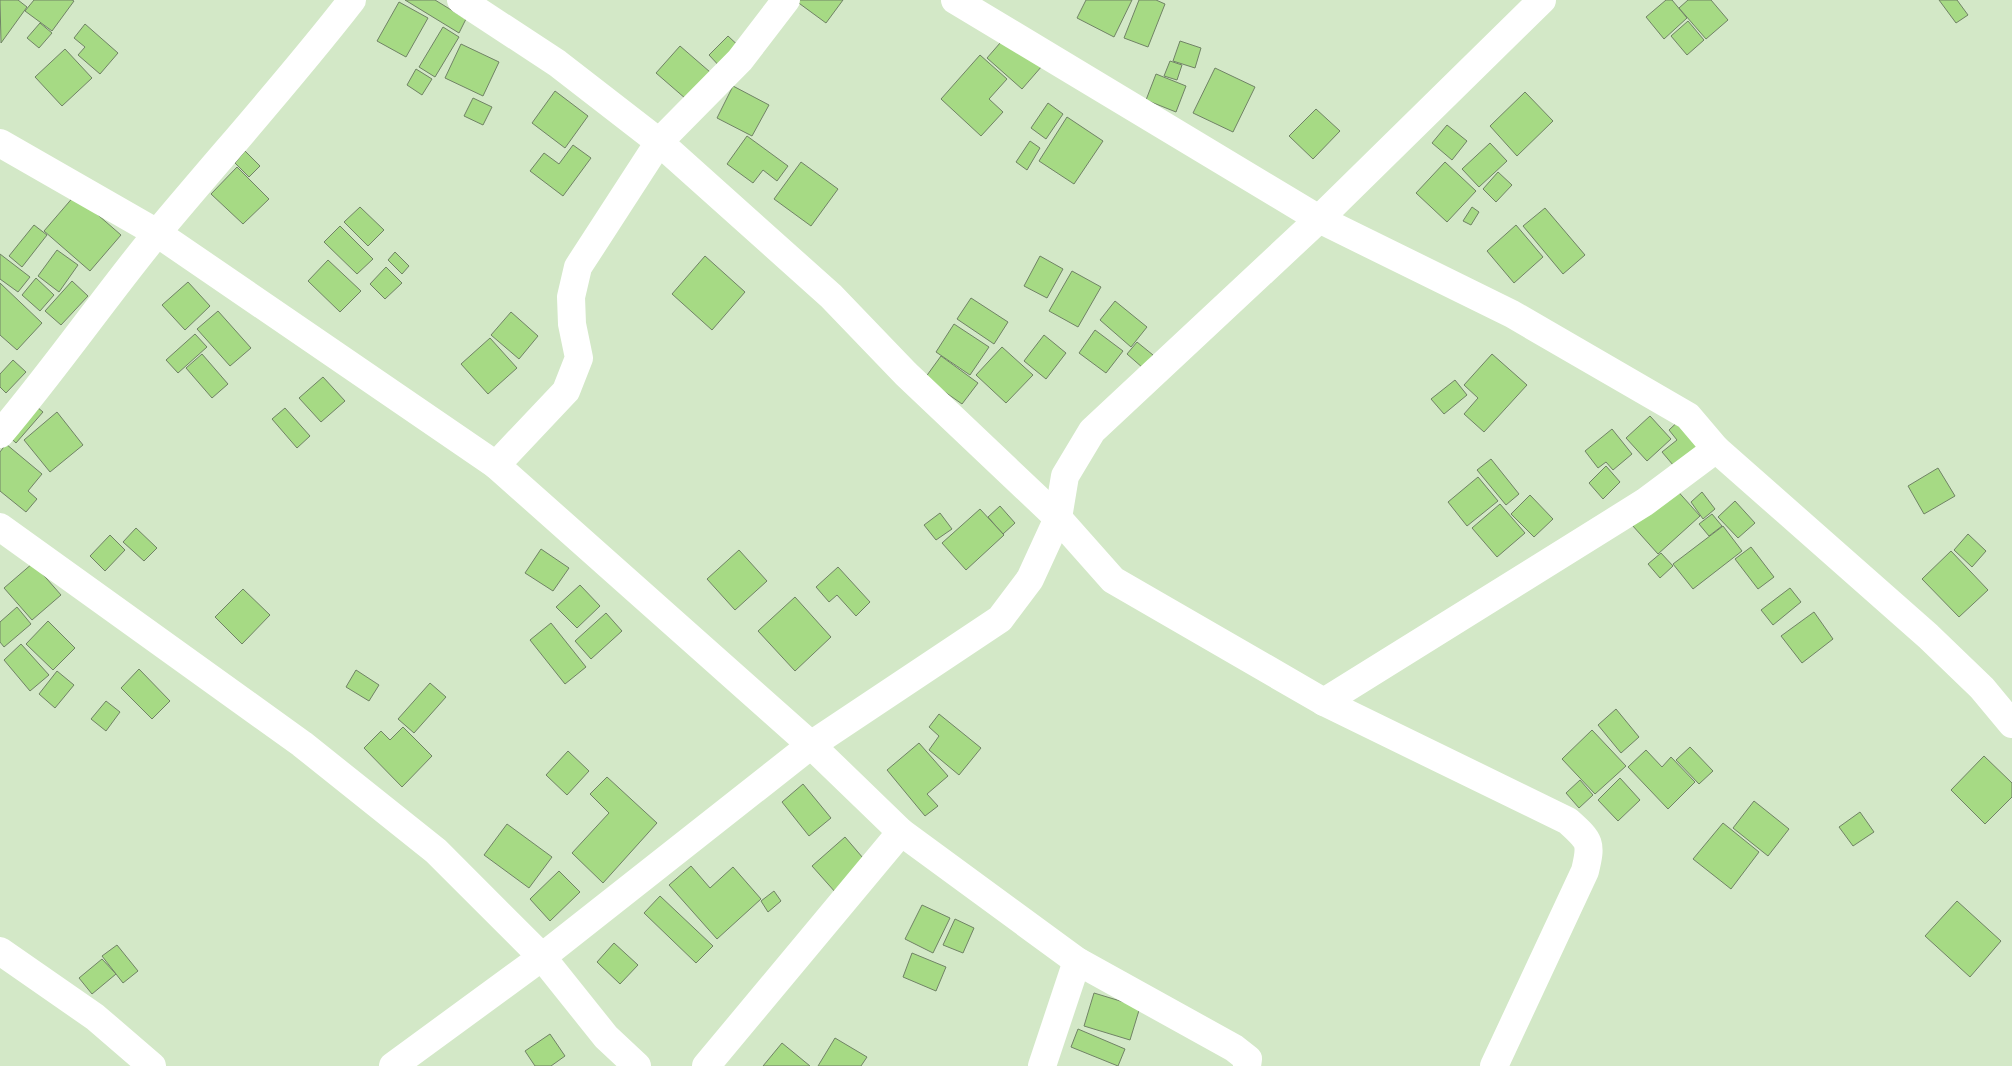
<svg xmlns="http://www.w3.org/2000/svg" width="2012" height="1066" font-family="Arial,sans-serif">
<style>
.building{fill:#a6da84;stroke:#708365}
.lines{fill:none;stroke-linecap:round;stroke-linejoin:round}
.street{stroke:#fff;stroke-width:28}
</style>
<rect width="100%" height="100%" fill="#d3e8c7"/>
<!-- building -->
<g class="building">
<polygon points="0,0 18,0 27,7 1,43"/>
<polygon points="34,0 72,0 74,1 52,31 25,11"/>
<polygon points="405,0 435,0 466,19 459,33"/>
<polygon points="797,0 843,0 826,23 796,1"/>
<polygon points="1086,0 1132,0 1114,37 1077,18"/>
<polygon points="1139,0 1156,0 1165,4 1148,47 1124,38"/>
<polygon points="1666,0 1672,0 1687,18 1664,39 1646,17"/>
<polygon points="1688,0 1711,0 1728,20 1706,39 1679,8"/>
<polygon points="1939,0 1957,0 1968,15 1956,23"/>
<polygon points="399,2 428,18 406,57 377,41"/>
<polygon points="1688,21 1704,40 1687,55 1671,36"/>
<polygon points="40,23 52,33 39,48 27,38"/>
<polygon points="85,24 118,53 100,74 78,55 85,47 74,38"/>
<polygon points="443,27 459,37 435,77 419,67"/>
<polygon points="1007,35 1042,66 1022,89 987,58"/>
<polygon points="728,36 743,50 723,70 709,55"/>
<polygon points="1180,41 1201,48 1195,68 1173,61"/>
<polygon points="461,44 499,62 483,96 445,78"/>
<polygon points="680,46 710,72 686,99 656,73"/>
<polygon points="65,49 92,78 62,106 35,77"/>
<polygon points="980,55 1007,79 989,99 1003,112 981,136 941,99"/>
<polygon points="1170,61 1182,65 1177,80 1164,76"/>
<polygon points="1215,68 1255,87 1233,132 1193,113"/>
<polygon points="416,69 432,79 422,95 407,85"/>
<polygon points="1156,74 1186,86 1176,112 1146,100"/>
<polygon points="733,86 769,105 752,136 717,118"/>
<polygon points="555,91 588,116 565,148 532,123"/>
<polygon points="1525,92 1553,121 1517,156 1490,126"/>
<polygon points="473,98 492,107 483,125 464,116"/>
<polygon points="1048,103 1063,114 1046,139 1031,128"/>
<polygon points="1316,109 1340,131 1313,159 1289,136"/>
<polygon points="1067,117 1103,141 1074,184 1039,161"/>
<polygon points="1447,125 1467,141 1452,160 1432,143"/>
<polygon points="747,136 788,166 777,181 763,170 753,183 727,164"/>
<polygon points="1030,141 1040,148 1027,170 1016,162"/>
<polygon points="1490,143 1507,161 1479,187 1462,169"/>
<polygon points="573,145 591,158 563,196 530,171 544,153 559,164"/>
<polygon points="245,151 260,166 249,177 235,163"/>
<polygon points="801,162 838,189 811,226 774,199"/>
<polygon points="1445,162 1476,191 1447,222 1416,193"/>
<polygon points="237,167 269,199 243,224 211,194"/>
<polygon points="1498,172 1512,185 1496,202 1483,189"/>
<polygon points="75,195 121,235 90,271 44,231"/>
<polygon points="360,207 384,230 368,246 344,222"/>
<polygon points="1472,207 1479,212 1471,225 1463,221"/>
<polygon points="1545,208 1585,255 1563,274 1523,226"/>
<polygon points="34,225 47,235 22,267 9,256"/>
<polygon points="1516,225 1543,257 1514,283 1487,251"/>
<polygon points="340,226 373,259 357,274 324,242"/>
<polygon points="57,250 78,265 59,292 38,276"/>
<polygon points="395,252 409,266 402,274 388,260"/>
<polygon points="0,254 30,277 18,292 0,279"/>
<polygon points="705,256 745,292 712,330 672,294"/>
<polygon points="1040,256 1063,269 1047,298 1024,286"/>
<polygon points="328,260 361,291 340,312 308,281"/>
<polygon points="386,267 402,283 385,299 370,284"/>
<polygon points="1072,271 1101,287 1078,327 1049,311"/>
<polygon points="36,278 54,295 40,311 22,295"/>
<polygon points="72,281 88,296 61,325 45,311"/>
<polygon points="188,282 210,306 185,330 162,305"/>
<polygon points="0,283 42,323 17,350 0,335"/>
<polygon points="971,298 1008,322 994,344 957,319"/>
<polygon points="1115,301 1147,327 1131,347 1100,320"/>
<polygon points="218,311 251,348 230,366 197,329"/>
<polygon points="511,312 538,336 519,359 491,335"/>
<polygon points="954,324 989,347 970,375 936,352"/>
<polygon points="1095,330 1123,351 1106,373 1079,353"/>
<polygon points="195,334 207,347 178,373 166,360"/>
<polygon points="1044,335 1066,353 1046,379 1024,361"/>
<polygon points="490,338 517,368 488,394 461,364"/>
<polygon points="1137,342 1153,355 1143,368 1127,354"/>
<polygon points="1002,347 1033,375 1006,403 976,375"/>
<polygon points="202,354 228,384 212,398 186,368"/>
<polygon points="1492,354 1527,385 1484,432 1464,414 1478,398 1464,385"/>
<polygon points="941,356 978,383 962,404 925,378"/>
<polygon points="13,360 26,372 6,393 0,387 0,374"/>
<polygon points="323,377 345,401 321,422 299,398"/>
<polygon points="1455,380 1467,395 1444,414 1431,399"/>
<polygon points="31,402 43,412 16,443 4,432"/>
<polygon points="285,408 310,436 297,448 272,419"/>
<polygon points="57,412 83,445 50,472 24,440"/>
<polygon points="1650,416 1671,439 1647,461 1626,438"/>
<polygon points="1684,416 1709,446 1679,472 1662,452 1677,440 1669,430"/>
<polygon points="1612,429 1632,454 1613,470 1606,462 1598,468 1585,451"/>
<polygon points="6,444 42,474 28,491 37,499 26,512 0,491 0,452"/>
<polygon points="1491,459 1519,494 1506,505 1477,470"/>
<polygon points="1606,466 1620,482 1603,499 1589,483"/>
<polygon points="1938,468 1955,496 1924,514 1908,486"/>
<polygon points="1478,477 1498,501 1467,526 1448,502"/>
<polygon points="1674,487 1700,516 1658,554 1632,525"/>
<polygon points="1702,492 1715,509 1703,519 1691,502"/>
<polygon points="1530,495 1553,519 1534,537 1511,514"/>
<polygon points="1735,501 1755,523 1738,538 1718,517"/>
<polygon points="1500,504 1525,533 1497,557 1472,528"/>
<polygon points="1000,506 1015,523 1003,534 988,517"/>
<polygon points="980,509 1004,535 966,570 942,543"/>
<polygon points="940,513 952,529 936,540 924,525"/>
<polygon points="1712,514 1722,526 1709,536 1699,524"/>
<polygon points="1723,526 1742,551 1693,589 1673,564"/>
<polygon points="136,528 157,548 144,561 123,542"/>
<polygon points="1968,534 1986,551 1972,567 1954,550"/>
<polygon points="110,535 125,550 105,571 90,556"/>
<polygon points="1751,547 1774,577 1758,589 1735,559"/>
<polygon points="541,549 569,568 553,591 525,573"/>
<polygon points="739,550 767,581 735,610 707,579"/>
<polygon points="1951,551 1988,590 1959,617 1922,579"/>
<polygon points="1661,553 1673,566 1660,578 1648,564"/>
<polygon points="33,563 61,595 32,620 4,588"/>
<polygon points="838,567 870,602 856,616 837,595 829,602 816,587"/>
<polygon points="580,585 600,606 577,628 556,607"/>
<polygon points="1790,588 1801,602 1773,625 1761,610"/>
<polygon points="243,589 270,615 242,644 215,617"/>
<polygon points="795,597 831,637 795,671 758,631"/>
<polygon points="17,607 31,624 4,647 0,642 0,622"/>
<polygon points="1814,612 1833,639 1802,663 1781,636"/>
<polygon points="606,613 622,631 591,659 575,641"/>
<polygon points="48,621 75,648 53,670 26,644"/>
<polygon points="551,623 586,667 565,684 530,640"/>
<polygon points="21,644 49,675 30,691 4,660"/>
<polygon points="139,669 170,701 152,719 121,688"/>
<polygon points="356,670 379,685 369,701 346,687"/>
<polygon points="57,671 74,685 55,708 39,694"/>
<polygon points="430,683 446,697 414,733 398,719"/>
<polygon points="106,701 120,712 106,731 91,719"/>
<polygon points="1616,709 1639,737 1621,753 1598,725"/>
<polygon points="939,714 981,748 959,775 929,750 939,736 929,727"/>
<polygon points="403,727 432,756 402,787 364,748 381,731 390,740"/>
<polygon points="1592,730 1626,766 1595,794 1562,759"/>
<polygon points="919,743 948,776 927,794 938,806 925,816 887,770"/>
<polygon points="1690,747 1713,771 1699,784 1676,760"/>
<polygon points="1646,750 1662,767 1671,757 1695,782 1668,809 1628,767"/>
<polygon points="568,751 589,771 567,795 546,775"/>
<polygon points="1984,756 2012,783 2012,797 1985,824 1951,790"/>
<polygon points="607,777 657,823 603,883 572,853 609,813 590,794"/>
<polygon points="1620,778 1640,800 1618,821 1598,800"/>
<polygon points="1580,780 1593,795 1579,808 1566,793"/>
<polygon points="803,784 831,818 809,836 782,802"/>
<polygon points="1754,801 1789,829 1768,856 1733,828"/>
<polygon points="1860,812 1874,832 1853,846 1839,827"/>
<polygon points="1723,823 1759,852 1731,889 1693,859"/>
<polygon points="507,824 552,857 529,888 484,855"/>
<polygon points="845,837 869,865 836,893 812,866"/>
<polygon points="691,866 710,888 733,867 761,899 717,939 669,885"/>
<polygon points="559,871 580,892 550,921 530,899"/>
<polygon points="774,891 781,901 768,912 761,901"/>
<polygon points="660,896 713,946 696,963 644,913"/>
<polygon points="1957,901 2001,941 1970,977 1925,936"/>
<polygon points="922,905 950,918 933,953 905,939"/>
<polygon points="955,919 974,928 963,953 943,945"/>
<polygon points="614,943 638,965 620,984 597,962"/>
<polygon points="117,945 138,971 123,983 102,956"/>
<polygon points="912,953 946,967 936,991 903,977"/>
<polygon points="102,959 116,974 92,994 79,978"/>
<polygon points="1094,993 1140,1007 1130,1040 1084,1026"/>
<polygon points="1078,1029 1125,1049 1118,1066 1071,1047"/>
<polygon points="550,1034 565,1056 551,1066 535,1066 525,1051"/>
<polygon points="835,1038 867,1057 861,1066 818,1066"/>
<polygon points="782,1043 810,1066 763,1066"/>
</g>
<g class="lines">
<!-- street -->
<g class="street">
<path d="M461,0L557,63L659,142L831,296L906,374L1058,518L1113,580L1324,702L1568,821C1590,841 1592,842 1585,871L1494,1066"/>
<polyline points="955,0 1319,219 1512,314 1688,416 1716,449 1645,502 1324,702"/>
<polyline points="0,143 157,233 496,465 811,745 901,832 1077,961 1234,1048 1248,1059 1247,1066"/>
<path d="M0,434C55,369 104,298 158,232C223,154 290,80 352,0"/>
<polyline points="1716,449 1928,636 1982,688 2012,724"/>
<polyline points="496,465 566,391 579,358 572,324 571,297 578,267 659,142 740,60 786,0"/>
<polyline points="0,527 302,744 436,851 542,957 606,1037 637,1066"/>
<polyline points="0,951 95,1017 152,1066"/>
<polyline points="393,1066 542,957 811,745 1000,619 1030,579 1058,518 1065,476 1092,431 1319,219 1542,0"/>
<polyline points="706,1066 901,832"/>
<polyline points="1042,1066 1077,961"/>
</g>
</g>
</svg>
